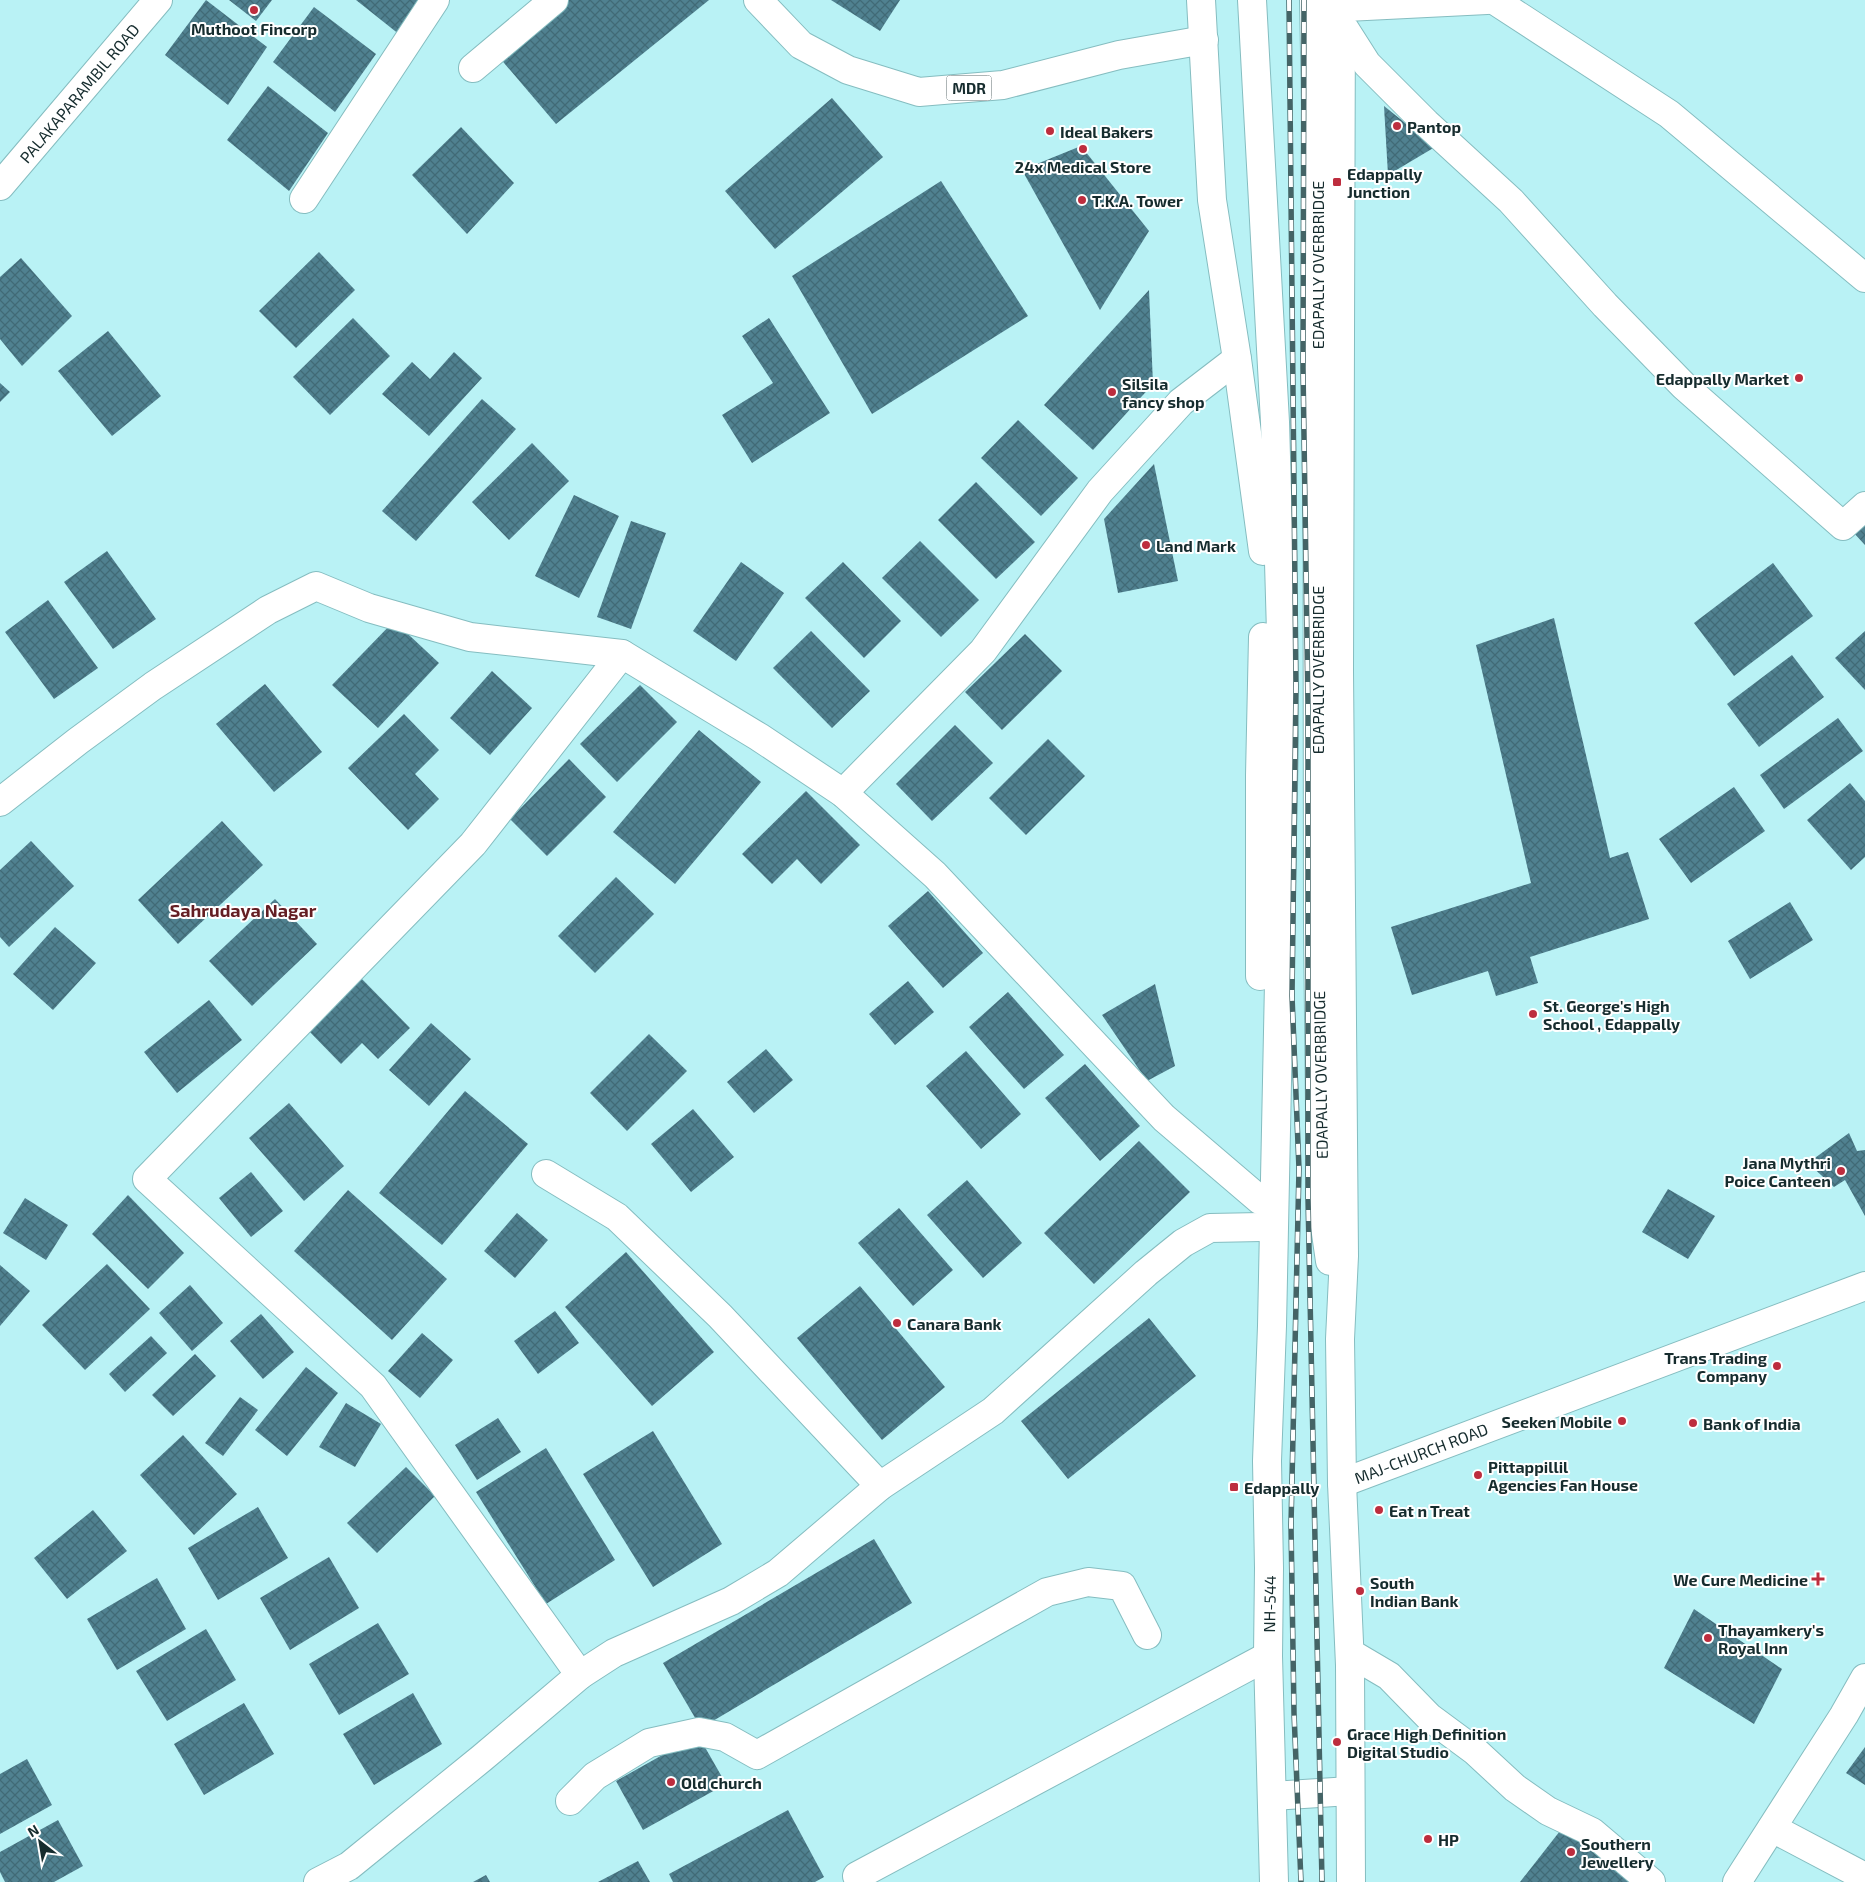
<svg xmlns="http://www.w3.org/2000/svg" width="1865" height="1882" font-family="'Exo 2',sans-serif">
<style>
.building{fill:url(#building-cross-hatch)}
.lines{fill:none;stroke-linecap:round;stroke-linejoin:round}
.minor-casing{stroke:#85bdc0;stroke-width:30}
.major-casing{stroke:#85bdc0;stroke-width:30}
.minor{stroke:#fff;stroke-width:28}
.major{stroke:#fff;stroke-width:28}
.rail-casing{stroke:#446466;stroke-width:5.5}
.rail{stroke:#fff;stroke-width:4;stroke-dasharray:11;stroke-linecap:butt}
.poi-dot{fill:#bd2d3e;stroke:#fff;stroke-width:2}
.labels{text-anchor:middle;dominant-baseline:central;stroke-width:4;stroke-linejoin:round;paint-order:stroke}
.shield{fill:#fff;stroke:#5c6b6d;stroke-width:1}
.shield-label{font-size:15px;font-weight:bold;fill:#162c2e}
.poi-label{font-size:16px;font-weight:bold;fill:#162c2e;stroke:#fff;text-anchor:start}
.street-label{font-size:16px;fill:#162c2e;stroke:#fff}
.neighbourhood-label{font-size:18px;font-weight:bold;fill:#641e23;stroke:#fff}
</style>
<defs>
<pattern id="building-cross-hatch" width="8" height="8" patternUnits="userSpaceOnUse" patternTransform="scale(1.25)"><rect width="8" height="8" fill="#508190"/><path d="M0 0l8 8M0 8l8-8" fill="none" stroke="#416a76"/></pattern>
</defs>
<rect width="100%" height="100%" fill="#b9f2f5"/>
<!-- building -->
<g class="building">
<polygon points="206,0 267,47 228,105 165,55"/>
<polygon points="229,0 272,0 256,21"/>
<polygon points="356,0 424,0 400,35"/>
<polygon points="566,0 709,0 556,124 499,57"/>
<polygon points="831,0 900,0 880,31"/>
<polygon points="314,7 376,54 335,112 273,62"/>
<polygon points="268,86 328,133 289,191 227,140"/>
<polygon points="832,98 883,157 775,249 725,191"/>
<polygon points="1384,106 1435,147 1388,175"/>
<polygon points="461,127 514,183 467,234 412,175"/>
<polygon points="1081,146 1149,231 1100,310 1022,170"/>
<polygon points="941,181 1028,316 872,414 792,276"/>
<polygon points="319,252 355,290 296,348 259,311"/>
<polygon points="21,258 72,316 22,366 0,339 0,277"/>
<polygon points="1149,290 1153,384 1093,450 1044,405"/>
<polygon points="353,318 390,356 330,415 293,377"/>
<polygon points="769,318 830,413 752,463 722,415 773,383 742,336"/>
<polygon points="108,331 161,396 112,436 58,371"/>
<polygon points="454,352 482,378 429,436 382,394 412,362 430,379"/>
<polygon points="0,383 10,392 0,402"/>
<polygon points="482,399 516,429 416,541 382,511"/>
<polygon points="1018,420 1078,478 1041,516 981,458"/>
<polygon points="532,443 569,481 509,540 472,502"/>
<polygon points="1154,464 1178,581 1118,593 1104,519"/>
<polygon points="976,482 1035,542 996,579 938,520"/>
<polygon points="574,495 619,516 579,598 535,576"/>
<polygon points="631,521 666,533 631,629 597,617"/>
<polygon points="1865,521 1865,545 1853,532"/>
<polygon points="920,541 979,600 941,637 882,578"/>
<polygon points="107,551 156,619 113,649 64,582"/>
<polygon points="741,562 784,593 736,661 693,631"/>
<polygon points="843,562 901,621 864,658 805,598"/>
<polygon points="1773,563 1813,616 1734,676 1694,623"/>
<polygon points="48,600 98,668 54,699 5,632"/>
<polygon points="1554,618 1610,858 1628,852 1649,919 1530,957 1538,983 1496,996 1488,971 1412,995 1391,927 1531,883 1476,645"/>
<polygon points="394,621 439,663 378,728 332,685"/>
<polygon points="811,631 870,691 832,728 773,668"/>
<polygon points="1865,631 1865,690 1835,658"/>
<polygon points="1025,634 1062,671 1002,730 965,692"/>
<polygon points="1792,655 1824,697 1759,747 1727,704"/>
<polygon points="492,671 532,708 490,755 450,718"/>
<polygon points="265,684 322,752 274,792 216,724"/>
<polygon points="640,685 677,722 617,782 580,744"/>
<polygon points="404,714 439,750 415,774 439,799 408,830 348,768"/>
<polygon points="1838,718 1863,751 1784,809 1760,775"/>
<polygon points="955,725 993,763 932,821 896,784"/>
<polygon points="699,730 761,782 675,884 613,832"/>
<polygon points="1048,739 1085,776 1026,835 989,798"/>
<polygon points="569,759 606,797 547,856 510,819"/>
<polygon points="1850,783 1865,801 1865,857 1851,870 1807,820"/>
<polygon points="1734,787 1765,831 1691,883 1659,839"/>
<polygon points="806,791 860,845 821,884 797,859 772,884 742,854"/>
<polygon points="222,821 263,865 178,944 138,900"/>
<polygon points="31,841 74,886 9,947 0,937 0,870"/>
<polygon points="616,877 654,914 595,973 558,936"/>
<polygon points="928,891 983,953 943,988 888,926"/>
<polygon points="275,899 317,944 252,1006 209,961"/>
<polygon points="1790,902 1813,940 1750,979 1728,941"/>
<polygon points="55,927 96,963 53,1010 13,974"/>
<polygon points="359,976 410,1028 378,1059 362,1043 341,1064 306,1028"/>
<polygon points="908,981 934,1012 895,1045 869,1014"/>
<polygon points="1155,984 1175,1066 1147,1081 1102,1015"/>
<polygon points="1008,992 1064,1055 1024,1089 969,1027"/>
<polygon points="209,1000 242,1040 177,1093 144,1052"/>
<polygon points="431,1023 471,1059 429,1106 389,1070"/>
<polygon points="649,1034 687,1071 627,1131 590,1093"/>
<polygon points="766,1049 793,1080 754,1113 727,1082"/>
<polygon points="966,1051 1021,1114 981,1149 926,1086"/>
<polygon points="1085,1064 1140,1126 1100,1161 1045,1098"/>
<polygon points="465,1091 528,1144 442,1245 379,1193"/>
<polygon points="289,1103 344,1166 304,1201 249,1138"/>
<polygon points="693,1109 734,1157 691,1192 651,1144"/>
<polygon points="1849,1133 1857,1151 1865,1150 1865,1216 1845,1180 1834,1187 1808,1163"/>
<polygon points="1139,1141 1190,1192 1094,1284 1044,1233"/>
<polygon points="251,1172 283,1211 251,1237 219,1198"/>
<polygon points="967,1180 1022,1243 983,1278 927,1215"/>
<polygon points="1668,1189 1715,1216 1688,1259 1642,1232"/>
<polygon points="348,1190 447,1279 392,1340 294,1251"/>
<polygon points="128,1195 184,1253 148,1289 92,1234"/>
<polygon points="25,1198 68,1225 46,1260 3,1233"/>
<polygon points="899,1208 953,1270 913,1306 858,1243"/>
<polygon points="517,1213 548,1240 515,1278 484,1251"/>
<polygon points="626,1252 714,1352 652,1406 565,1307"/>
<polygon points="107,1264 150,1309 85,1370 42,1325"/>
<polygon points="0,1265 30,1291 0,1326"/>
<polygon points="190,1285 223,1323 192,1351 159,1313"/>
<polygon points="860,1286 945,1387 882,1440 797,1338"/>
<polygon points="555,1311 579,1343 538,1374 514,1341"/>
<polygon points="261,1314 294,1352 263,1379 230,1341"/>
<polygon points="1149,1318 1196,1376 1068,1479 1021,1421"/>
<polygon points="422,1333 453,1360 420,1398 388,1371"/>
<polygon points="151,1336 167,1353 125,1392 109,1374"/>
<polygon points="195,1354 216,1376 173,1416 152,1395"/>
<polygon points="306,1367 338,1393 287,1456 255,1430"/>
<polygon points="240,1397 258,1410 223,1456 205,1443"/>
<polygon points="346,1403 381,1424 355,1467 319,1447"/>
<polygon points="498,1418 521,1452 477,1480 455,1445"/>
<polygon points="653,1431 722,1544 653,1587 583,1474"/>
<polygon points="183,1435 237,1494 194,1535 140,1475"/>
<polygon points="546,1448 615,1560 546,1604 476,1492"/>
<polygon points="406,1467 435,1496 377,1553 347,1523"/>
<polygon points="258,1507 288,1558 218,1600 188,1548"/>
<polygon points="93,1510 127,1551 67,1599 34,1558"/>
<polygon points="874,1539 912,1603 701,1728 663,1663"/>
<polygon points="329,1557 359,1608 290,1650 260,1598"/>
<polygon points="157,1578 186,1629 117,1670 87,1619"/>
<polygon points="1694,1609 1782,1669 1754,1724 1664,1668"/>
<polygon points="378,1623 409,1674 339,1715 309,1664"/>
<polygon points="206,1629 236,1680 167,1721 136,1671"/>
<polygon points="413,1693 442,1744 374,1785 343,1734"/>
<polygon points="244,1703 274,1754 204,1795 174,1744"/>
<polygon points="698,1735 726,1784 643,1830 616,1781"/>
<polygon points="1865,1747 1865,1785 1846,1773"/>
<polygon points="27,1759 52,1805 0,1834 0,1774"/>
<polygon points="788,1810 824,1877 815,1882 673,1882 669,1874"/>
<polygon points="58,1820 83,1866 54,1882 5,1882 0,1872 0,1852"/>
<polygon points="1567,1822 1630,1882 1520,1882"/>
<polygon points="638,1861 650,1882 598,1882"/>
<polygon points="486,1875 490,1882 473,1882"/>
</g>
<g class="lines">
<!-- minor casing -->
<g class="minor-casing">
<g id="minor">
<polyline points="1487,0 1346,7 1339,20 1367,64 1426,123 1511,201 1605,305 1684,386 1843,526 1865,506"/>
<polyline points="1494,0 1669,114 1865,278"/>
<polyline points="473,68 554,0"/>
<polyline points="0,186 158,0"/>
<polyline points="304,199 435,0"/>
<polyline points="843,793 983,651 1100,491 1181,402 1237,359"/>
<polyline points="0,802 78,741 153,686 268,610 316,586 369,608 470,637 622,654 759,737 843,793 935,875 1164,1118 1260,1200"/>
<polyline points="546,1174 617,1217 720,1316 880,1486"/>
<polyline points="1342,1483 1865,1286"/>
<polyline points="1350,1665 1350,1653 1389,1676 1429,1717 1475,1751 1515,1788 1548,1811 1592,1832 1651,1882"/>
<polyline points="580,1675 373,1386 147,1179 473,844 622,654"/>
<polyline points="570,1801 595,1776 649,1743 699,1732 725,1737 757,1755 1047,1592 1088,1582 1122,1586 1147,1635"/>
<polyline points="1772,1828 1865,1877"/>
<polyline points="857,1876 1268,1656"/>
<polyline points="318,1882 349,1866 482,1758 580,1675 614,1653 731,1601 778,1573 880,1486 993,1411 1146,1273 1183,1243 1210,1228 1261,1227"/>
<polyline points="1737,1882 1844,1715 1865,1678"/>
</g>
</g>
<!-- major casing -->
<g class="major-casing">
<g id="major">
<polyline points="758,0 801,45 848,70 919,92 1003,85 1119,55 1204,40"/>
<polyline points="1201,0 1212,200 1237,359 1263,551"/>
<polyline points="1252,0 1275,422 1284,738 1272,1326 1267,1461 1269,1568 1268,1656 1274,1882"/>
<polyline points="1314,0 1317,161 1318,926 1321,1199 1330,1261"/>
<polyline points="1341,0 1339,671 1344,1256 1340,1339 1342,1483 1350,1665 1351,1882"/>
<polyline points="1260,976 1260,775 1263,637"/>
<polyline points="1272,1796 1350,1791"/>
</g>
</g>
<!-- minor -->
<use href="#minor" class="minor"/>
<!-- major -->
<use href="#major" class="major"/>
<!-- rail casing -->
<g class="rail-casing">
<g id="rail">
<polyline points="1289,0 1296,687 1292,996 1299,1169 1291,1525 1294,1713 1301,1882"/>
<polyline points="1304,0 1303,368 1308,707 1308,1198 1322,1882"/>
</g>
</g>
<!-- rail -->
<use href="#rail" class="rail"/>
</g>
<!-- markers -->
<g class="poi-dot">
<circle cx="254" cy="10" r="5"/>
<circle cx="1397" cy="126" r="5"/>
<circle cx="1050" cy="131" r="5"/>
<circle cx="1083" cy="149" r="5"/>
<rect x="1332" y="177" width="10" height="10" rx="2.5"/>
<circle cx="1082" cy="200" r="5"/>
<circle cx="1799" cy="378" r="5"/>
<circle cx="1112" cy="392" r="5"/>
<circle cx="1146" cy="545" r="5"/>
<circle cx="1533" cy="1014" r="5"/>
<circle cx="1841" cy="1171" r="5"/>
<circle cx="897" cy="1323" r="5"/>
<circle cx="1777" cy="1366" r="5"/>
<circle cx="1622" cy="1421" r="5"/>
<circle cx="1693" cy="1423" r="5"/>
<circle cx="1478" cy="1475" r="5"/>
<rect x="1229" y="1482" width="10" height="10" rx="2.5"/>
<circle cx="1379" cy="1510" r="5"/>
<path d="M1815.5 1571.5h5v5h5v5h-5v5h-5v-5h-5v-5h5z"/>
<circle cx="1360" cy="1591" r="5"/>
<circle cx="1708" cy="1638" r="5"/>
<circle cx="1337" cy="1742" r="5"/>
<circle cx="671" cy="1782" r="5"/>
<circle cx="1428" cy="1839" r="5"/>
<circle cx="1571" cy="1852" r="5"/>
</g>
<g class="labels">
<!-- shield labels -->
<rect class="shield" x="946.5" y="75.5" width="45" height="25" rx="4"/>
<g class="shield-label">
<text x="969" y="88">MDR</text>
</g>
<!-- poi labels -->
<g class="poi-label">
<text x="254" y="28" text-anchor="middle">Muthoot Fincorp</text>
<text x="1407" y="126">Pantop</text>
<text x="1060" y="131">Ideal Bakers</text>
<text x="1083" y="166" text-anchor="middle">24x Medical Store</text>
<text x="1347" y="173">Edappally<tspan x="1347" dy="18">Junction</tspan></text>
<text x="1092" y="200">T.K.A. Tower</text>
<text x="1789" y="378" text-anchor="end">Edappally Market</text>
<text x="1122" y="383">Silsila<tspan x="1122" dy="18">fancy shop</tspan></text>
<text x="1156" y="545">Land Mark</text>
<text x="1543" y="1005">St. George's High<tspan x="1543" dy="18">School , Edappally</tspan></text>
<text x="1831" y="1162" text-anchor="end">Jana Mythri<tspan x="1831" dy="18">Poice Canteen</tspan></text>
<text x="907" y="1323">Canara Bank</text>
<text x="1767" y="1357" text-anchor="end">Trans Trading<tspan x="1767" dy="18">Company</tspan></text>
<text x="1612" y="1421" text-anchor="end">Seeken Mobile</text>
<text x="1703" y="1423">Bank of India</text>
<text x="1488" y="1466">Pittappillil<tspan x="1488" dy="18">Agencies Fan House</tspan></text>
<text x="1244" y="1487">Edappally</text>
<text x="1389" y="1510">Eat n Treat</text>
<text x="1808" y="1579" text-anchor="end">We Cure Medicine</text>
<text x="1370" y="1582">South<tspan x="1370" dy="18">Indian Bank</tspan></text>
<text x="1718" y="1629">Thayamkery's<tspan x="1718" dy="18">Royal Inn</tspan></text>
<text x="1347" y="1733">Grace High Definition<tspan x="1347" dy="18">Digital Studio</tspan></text>
<text x="681" y="1782">Old church</text>
<text x="1438" y="1839">HP</text>
<text x="1581" y="1843">Southern<tspan x="1581" dy="18">Jewellery</tspan></text>
</g>
<!-- street labels -->
<g class="street-label">
<text transform="translate(79 93) rotate(-50)">PALAKAPARAMBIL ROAD</text>
<text transform="translate(1317 265) rotate(-90)">EDAPALLY OVERBRIDGE</text>
<text transform="translate(1317 670) rotate(-90)">EDAPALLY OVERBRIDGE</text>
<text transform="translate(1320 1075) rotate(-91)">EDAPALLY OVERBRIDGE</text>
<text transform="translate(1421 1453) rotate(-21)">MAJ-CHURCH ROAD</text>
<text transform="translate(1269 1604) rotate(-89)">NH-544</text>
</g>
<!-- neighbourhood labels -->
<g class="neighbourhood-label">
<text x="243" y="910">Sahrudaya Nagar</text>
</g>
</g>
<!-- north arrow -->
<g transform="translate(40 1842) rotate(329)" stroke="#ffffff" stroke-width="4" paint-order="stroke">
<path d="M0-4L9 19L0 12L-9 19Z" fill="#162c2e"/>
<text y="-8" font-size="14" font-weight="bold" text-anchor="middle" fill="#162c2e">N</text>
</g>
</svg>
